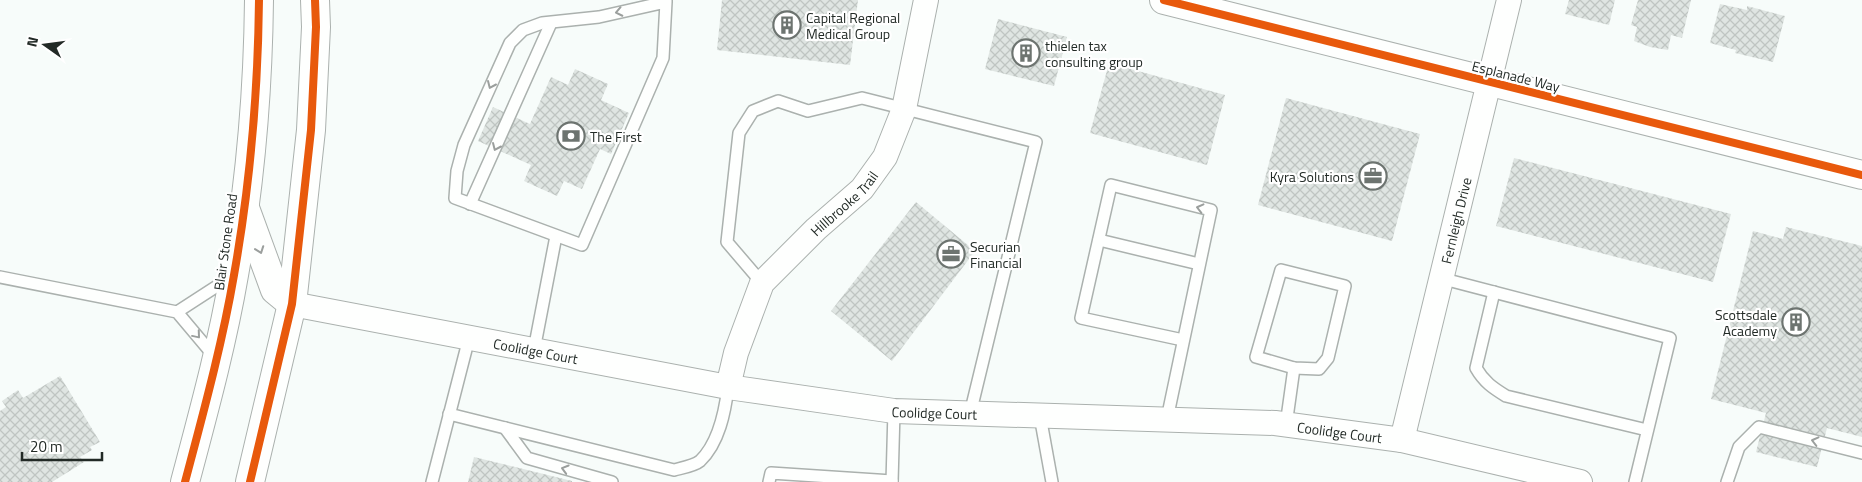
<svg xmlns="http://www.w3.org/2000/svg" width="1862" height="482" font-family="'Titillium Web',sans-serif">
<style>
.building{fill:url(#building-cross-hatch)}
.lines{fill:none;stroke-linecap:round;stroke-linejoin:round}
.service-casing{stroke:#abb1ae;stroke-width:14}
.minor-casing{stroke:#abb1ae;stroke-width:26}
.tertiary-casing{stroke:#abb1ae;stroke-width:30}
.service{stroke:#fefffe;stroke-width:11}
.minor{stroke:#fefffe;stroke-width:24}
.tertiary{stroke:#fefffe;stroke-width:28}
.cycleway-casing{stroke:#fff;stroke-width:11}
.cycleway{stroke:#e8590c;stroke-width:8}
.oneway{stroke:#9b9f9d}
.labels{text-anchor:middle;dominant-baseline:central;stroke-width:4.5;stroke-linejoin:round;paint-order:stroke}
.poi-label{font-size:14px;fill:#222a26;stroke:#fff;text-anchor:start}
.street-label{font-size:14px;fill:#222a26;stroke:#fff}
</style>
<defs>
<pattern id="building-cross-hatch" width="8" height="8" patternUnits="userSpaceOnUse" patternTransform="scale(1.25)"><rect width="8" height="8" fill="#dfe5e2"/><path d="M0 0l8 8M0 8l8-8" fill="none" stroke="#bfc5c2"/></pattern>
</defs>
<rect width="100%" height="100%" fill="#f7fcfa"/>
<!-- building -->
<g class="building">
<polygon points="722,0 858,0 850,65 717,50"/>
<polygon points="1569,0 1615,0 1609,25 1565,14"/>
<polygon points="1638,0 1691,0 1682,38 1671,35 1668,50 1650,47 1634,41 1637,27 1631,25"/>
<polygon points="1720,4 1747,10 1747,6 1785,16 1773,62 1735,53 1736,50 1710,43"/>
<polygon points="998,19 1067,37 1054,86 985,69"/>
<polygon points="1109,63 1225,95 1207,165 1090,133"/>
<polygon points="575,69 608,84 601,100 629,113 611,154 600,149 582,189 564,181 557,196 524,181 531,165 478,141 493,107 530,124 551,77 568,85"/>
<polygon points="1286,98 1420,134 1392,241 1258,205"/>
<polygon points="1514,158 1731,214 1713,282 1496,226"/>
<polygon points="916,202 975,251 892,361 831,311"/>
<polygon points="1786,227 1862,246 1862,437 1827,428 1817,467 1756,452 1766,413 1711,399 1753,231 1783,239"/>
<polygon points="60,376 100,442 90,447 92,450 80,457 84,462 52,482 0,482 0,411 6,407 2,401 18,390 23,398"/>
<polygon points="474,457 572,481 572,482 468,482"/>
</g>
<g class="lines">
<!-- service casing -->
<g class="service-casing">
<g id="service">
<polyline points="666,0 666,2 663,58 582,245 455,198 457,171 464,145 510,43 523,30 542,23 599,17 666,2"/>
<polyline points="470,204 551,23"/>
<polyline points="1099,240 1199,264"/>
<polygon points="1281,270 1345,286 1328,358 1319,369 1294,368 1256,357"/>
<polyline points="0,277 177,312 214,356"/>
<polyline points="1440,278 1670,338 1635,482"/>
<polyline points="762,283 727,242 739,133 753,111 778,101 808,111 862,98 1036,142 970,414"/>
<path d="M1494,292L1476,368C1484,382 1493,388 1506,396L1647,430"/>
<polyline points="177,312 231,277"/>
<polyline points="534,350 556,236"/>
<path d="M449,414L674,470C681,468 694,466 700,461C719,443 725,412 728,387"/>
<polyline points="1040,416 1052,482"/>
<polyline points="1167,419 1211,210 1111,185 1081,318 1183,340"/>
<polyline points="1286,425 1294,368"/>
<polyline points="505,428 527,458 612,482"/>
<polyline points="432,482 469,338"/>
<polyline points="769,482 771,473 892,481"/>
<polyline points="892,482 894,411"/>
<polyline points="1727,482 1739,447 1759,427 1862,453"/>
</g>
</g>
<!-- minor casing -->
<g class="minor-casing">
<g id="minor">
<path id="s1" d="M292,304L728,387L894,411L1275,423L1402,440L1580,482"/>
<path id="s2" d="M728,387L736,353L762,283L816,229L862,189L885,157L904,109L926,0"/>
<path id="s3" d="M1402,440L1509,0"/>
</g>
</g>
<!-- tertiary casing -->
<g class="tertiary-casing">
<g id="tertiary">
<polyline points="1164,0 1862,175"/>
<polyline points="245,208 275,290 292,304"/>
<path d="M185,482C203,414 222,345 234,275C250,185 258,92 259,0"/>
<polyline points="250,482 292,304 311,130 316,27 315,0"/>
</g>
</g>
<!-- service -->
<use href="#service" class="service"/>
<!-- minor -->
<use href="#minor" class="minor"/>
<!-- tertiary -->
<use href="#tertiary" class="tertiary"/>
<!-- cycleway casing -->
<g class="cycleway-casing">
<g id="cycleway">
<polyline points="1164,0 1862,175"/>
<path d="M185,482C203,414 222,345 234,275C250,185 258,92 259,0"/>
<polyline points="250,482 292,304 311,130 316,27 315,0"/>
</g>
</g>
<!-- cycleway -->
<use href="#cycleway" class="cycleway"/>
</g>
<!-- one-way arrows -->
<defs><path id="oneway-chevron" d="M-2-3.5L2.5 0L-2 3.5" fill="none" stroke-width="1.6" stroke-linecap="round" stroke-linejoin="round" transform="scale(1.25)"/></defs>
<g class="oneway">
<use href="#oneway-chevron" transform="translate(619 12) rotate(168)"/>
<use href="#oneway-chevron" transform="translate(491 85) rotate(114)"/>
<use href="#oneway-chevron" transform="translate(496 147) rotate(114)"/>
<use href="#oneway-chevron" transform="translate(1200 208) rotate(-166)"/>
<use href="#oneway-chevron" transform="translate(260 250) rotate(70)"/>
<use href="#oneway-chevron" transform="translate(197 335) rotate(50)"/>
<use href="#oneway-chevron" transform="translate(1815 441) rotate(-166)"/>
<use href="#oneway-chevron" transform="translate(565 469) rotate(-164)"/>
</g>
<!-- icons -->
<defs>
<g id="building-ring" transform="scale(1.4375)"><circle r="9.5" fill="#fff" stroke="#6d7470" stroke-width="1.5"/><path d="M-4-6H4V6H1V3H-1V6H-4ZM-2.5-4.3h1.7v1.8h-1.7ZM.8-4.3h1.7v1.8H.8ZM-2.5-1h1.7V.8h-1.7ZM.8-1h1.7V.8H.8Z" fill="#6d7470"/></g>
<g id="bank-ring" transform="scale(1.4375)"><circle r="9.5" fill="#fff" stroke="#6d7470" stroke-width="1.5"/><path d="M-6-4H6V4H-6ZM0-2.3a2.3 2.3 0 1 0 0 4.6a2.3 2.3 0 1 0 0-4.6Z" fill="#6d7470"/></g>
<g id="office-ring" transform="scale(1.4375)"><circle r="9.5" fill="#fff" stroke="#6d7470" stroke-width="1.5"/><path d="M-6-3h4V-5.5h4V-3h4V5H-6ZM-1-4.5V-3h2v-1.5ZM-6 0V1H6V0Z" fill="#6d7470"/></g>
</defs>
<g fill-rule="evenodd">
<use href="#building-ring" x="787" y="25"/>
<use href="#building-ring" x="1026" y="53"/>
<use href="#bank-ring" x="571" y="136"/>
<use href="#office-ring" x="1373" y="176"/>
<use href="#office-ring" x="951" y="254"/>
<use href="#building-ring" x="1796" y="322"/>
</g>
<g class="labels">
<!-- poi labels -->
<g class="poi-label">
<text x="806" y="17">Capital Regional<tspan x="806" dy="16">Medical Group</tspan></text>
<text x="1045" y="45">thielen tax<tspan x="1045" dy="16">consulting group</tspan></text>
<text x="590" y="136">The First</text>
<text x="1354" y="176" text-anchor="end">Kyra Solutions</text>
<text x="970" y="246">Securian<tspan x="970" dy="16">Financial</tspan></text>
<text x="1777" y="314" text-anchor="end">Scottsdale<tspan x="1777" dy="16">Academy</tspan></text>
</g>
<!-- street labels -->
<g class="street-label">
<text transform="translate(1516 76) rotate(14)">Esplanade Way</text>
<text stroke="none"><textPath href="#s2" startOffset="224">Hillbrooke Trail</textPath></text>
<text stroke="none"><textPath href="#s3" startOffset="226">Fernleigh Drive</textPath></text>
<text transform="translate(225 242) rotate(-82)">Blair Stone Road</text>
<text stroke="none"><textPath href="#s1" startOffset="248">Coolidge Court</textPath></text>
<text stroke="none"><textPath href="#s1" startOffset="652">Coolidge Court</textPath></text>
<text stroke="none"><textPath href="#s1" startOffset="1058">Coolidge Court</textPath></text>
</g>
</g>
<!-- north arrow -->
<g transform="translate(45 45) rotate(284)" stroke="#ffffff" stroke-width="4" paint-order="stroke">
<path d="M0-4L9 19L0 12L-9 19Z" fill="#222a26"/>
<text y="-8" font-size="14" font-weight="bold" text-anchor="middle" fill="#222a26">N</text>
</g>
<!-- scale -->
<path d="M22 452v8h80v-8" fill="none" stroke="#222a26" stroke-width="2.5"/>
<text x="30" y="452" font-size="15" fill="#222a26" stroke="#ffffff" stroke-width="4" paint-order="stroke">20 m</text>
</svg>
